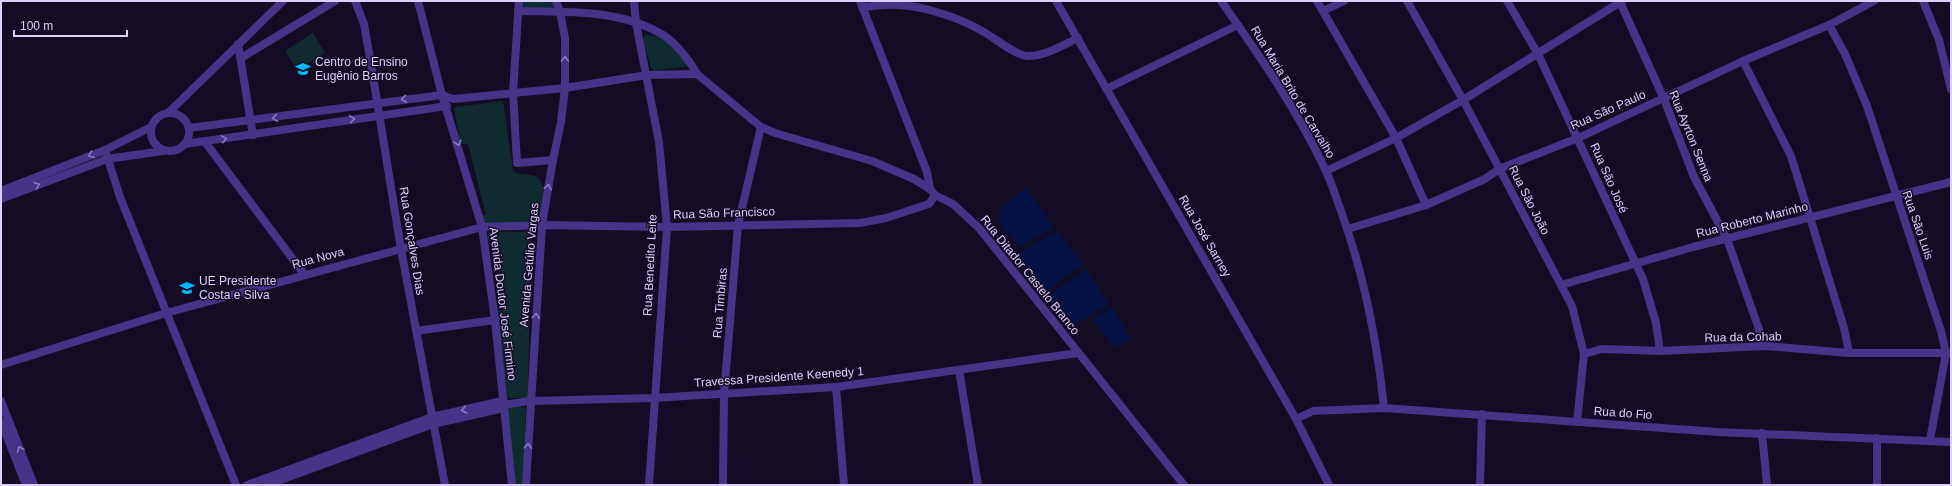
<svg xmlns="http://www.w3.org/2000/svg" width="1952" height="486" font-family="Helvetica,sans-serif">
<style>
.green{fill:#0f2b2f}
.water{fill:#061244}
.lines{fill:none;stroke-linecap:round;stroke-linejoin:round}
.street{stroke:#453487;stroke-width:8}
.oneway{stroke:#897abd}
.labels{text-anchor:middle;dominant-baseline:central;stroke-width:3;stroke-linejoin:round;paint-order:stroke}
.poi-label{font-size:12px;fill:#ddd0ff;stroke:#140c24;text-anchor:start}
.street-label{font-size:12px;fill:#ddd0ff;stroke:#140c24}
</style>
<rect width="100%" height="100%" fill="#140c24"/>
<!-- green -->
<g class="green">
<polygon points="523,1 553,1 554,6 552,8 524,10"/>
<polygon points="313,33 325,53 297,70 285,51"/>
<path d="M645,35C664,34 675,50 687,63V66L654,71L651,68L643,39Z"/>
<path d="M503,101L513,171C520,176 528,173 535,176C549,182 543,212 537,221L484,224L480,215H486L468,144H461L454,109L455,107Z"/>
<polygon points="488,232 531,232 528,398 507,398 496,311 503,310 495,239 488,240"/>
<polygon points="506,407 526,407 523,485 515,485"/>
</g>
<!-- water -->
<g class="water">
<polygon points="1026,187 1055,228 1020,247 1003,229 998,218 1004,206"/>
<polygon points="1057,231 1083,265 1046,292 1018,254"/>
<polygon points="1086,269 1109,304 1073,326 1047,297"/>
<polygon points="1113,307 1131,340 1115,348 1093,319"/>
</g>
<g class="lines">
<!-- street -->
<g class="street">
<polyline points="355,1 364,24 371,64 401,249 445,485"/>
<polyline points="418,1 442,95 482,227 495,320 512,485"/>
<polyline points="519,1 513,92 517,163 553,160"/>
<polyline points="634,1 636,23 659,142 667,227 649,485"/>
<polyline points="860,1 927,172 930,189"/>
<polyline points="1056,1 1296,419 1329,485"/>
<path d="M1221,1C1259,55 1298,111 1326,171C1332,184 1336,198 1341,211C1364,275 1377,340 1384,408"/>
<polyline points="1317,1 1396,138 1426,205"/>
<polyline points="1407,1 1463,100 1572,306 1584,354 1577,422"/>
<polyline points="1507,1 1538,54 1643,279 1656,323 1660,351"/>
<polyline points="1923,1 1939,40 1951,89"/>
<polyline points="1620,2 1664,99 1694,177 1727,239 1765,346"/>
<path d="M862,7C874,6 887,4 898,5C924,6 960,18 982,31C994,37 1014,55 1027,56C1044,57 1063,45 1078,38"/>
<path d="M518,11C566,12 621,9 663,35C675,42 690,61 697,74L761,127L775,133L872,161L914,179L930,189L935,195L953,204L979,228L1184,485"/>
<polyline points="1323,11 1344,1"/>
<polyline points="1829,25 1845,54 1867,106 1941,331 1946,353 1930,440"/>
<polyline points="238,44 253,135"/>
<polyline points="241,58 335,1"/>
<polyline points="1743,61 1791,156 1844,328 1849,353"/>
<polyline points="1106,89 1238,25"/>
<circle cx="170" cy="132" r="19"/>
<polyline points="168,113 283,1"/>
<polyline points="189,128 442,95 453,99 565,88 647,75 697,74"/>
<polyline points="205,142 304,274"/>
<polyline points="185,144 447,106"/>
<polyline points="105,150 120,197 236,485"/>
<polyline points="1326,171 1396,138 1463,100 1622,1"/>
<polyline points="1,191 105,150 151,127"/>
<polyline points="1,199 107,159 163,151"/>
<polyline points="1348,229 1426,205 1485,179 1499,169 1578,138 1743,61 1829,25 1874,1"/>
<polyline points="1561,285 1693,247 1951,182"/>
<polyline points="416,331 495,320"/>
<polyline points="1584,354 1602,349 1660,351 1765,346 1849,353 1950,353"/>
<polyline points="1,365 166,313 482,227 542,225 667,227 860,223 886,218 929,204 935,195"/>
<polyline points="959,370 978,485"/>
<polyline points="836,387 844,485"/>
<polyline points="1,401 34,485"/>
<polyline points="503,405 530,401 653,398 836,387 1078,353"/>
<polyline points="1296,419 1313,411 1384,408 1718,432 1951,442"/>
<polyline points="1,422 26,485"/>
<polyline points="1762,433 1767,485"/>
<polyline points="247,485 432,417 502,401"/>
<polyline points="267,485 433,424 504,408"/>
<polyline points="526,485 542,225 553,160 561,122 565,88 565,38 560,12 556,1"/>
<polyline points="723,485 724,394 738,225 761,127"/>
<polyline points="1480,485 1482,414"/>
<polyline points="1877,485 1877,438"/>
</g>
</g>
<!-- one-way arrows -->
<defs><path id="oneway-chevron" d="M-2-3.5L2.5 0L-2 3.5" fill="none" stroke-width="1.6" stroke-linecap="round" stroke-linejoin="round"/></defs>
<g class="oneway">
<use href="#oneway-chevron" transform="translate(565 59) rotate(-91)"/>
<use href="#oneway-chevron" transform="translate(404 99) rotate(173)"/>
<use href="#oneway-chevron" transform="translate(275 118) rotate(172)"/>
<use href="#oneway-chevron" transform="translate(352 119) rotate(-9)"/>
<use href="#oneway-chevron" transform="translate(224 139) rotate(-9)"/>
<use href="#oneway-chevron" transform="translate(458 143) rotate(73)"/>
<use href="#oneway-chevron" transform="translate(91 155) rotate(159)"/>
<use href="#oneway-chevron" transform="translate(37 185) rotate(-20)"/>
<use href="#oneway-chevron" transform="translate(548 187) rotate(-81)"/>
<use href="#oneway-chevron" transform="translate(536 316) rotate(-86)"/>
<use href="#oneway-chevron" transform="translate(464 410) rotate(167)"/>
<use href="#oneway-chevron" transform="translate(528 446) rotate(-87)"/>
<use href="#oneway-chevron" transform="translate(20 449) rotate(-112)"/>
</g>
<!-- icons -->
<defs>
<g id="school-bare" transform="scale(1.2)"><path d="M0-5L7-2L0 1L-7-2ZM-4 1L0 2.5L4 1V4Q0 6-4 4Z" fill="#00b9fb" stroke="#140c24" stroke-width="2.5" paint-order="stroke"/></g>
</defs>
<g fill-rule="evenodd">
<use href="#school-bare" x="303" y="69"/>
<use href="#school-bare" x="187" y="288"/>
</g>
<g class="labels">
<!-- poi labels -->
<g class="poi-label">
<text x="315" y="62">Centro de Ensino<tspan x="315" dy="14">Eugênio Barros</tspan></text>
<text x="199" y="281">UE Presidente<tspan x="199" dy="14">Costa e Silva</tspan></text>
</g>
<!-- street labels -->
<g class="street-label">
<text transform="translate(1293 92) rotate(59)">Rua Maria Brito de Carvalho</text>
<text transform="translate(1608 110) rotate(-24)">Rua São Paulo</text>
<text transform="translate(1691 136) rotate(68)">Rua Ayrton Senna</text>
<text transform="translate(1609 178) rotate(66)">Rua São José</text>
<text transform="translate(1529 200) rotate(63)">Rua São João</text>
<text transform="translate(724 213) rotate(-2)">Rua São Francisco</text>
<text transform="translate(1752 220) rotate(-14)">Rua Roberto Marinho</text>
<text transform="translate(1918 225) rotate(71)">Rua São Luis</text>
<text transform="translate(1205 236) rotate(60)">Rua José Sarney</text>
<text transform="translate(412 241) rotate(81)">Rua Gonçalves Dias</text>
<text transform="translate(318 258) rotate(-15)">Rua Nova</text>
<text transform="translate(529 265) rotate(-85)">Avenida Getúlio Vargas</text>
<text transform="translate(650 265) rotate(-87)">Rua Benedito Leite</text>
<text transform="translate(1030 275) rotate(51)">Rua Ditador Castelo Branco</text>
<text transform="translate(720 303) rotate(-85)">Rua Timbiras</text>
<text transform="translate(503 304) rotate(83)">Avenida Doutor José Firmino</text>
<text transform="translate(1743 337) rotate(-1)">Rua da Cohab</text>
<text transform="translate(779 377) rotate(-4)">Travessa Presidente Keenedy 1</text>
<text transform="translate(1623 413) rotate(4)">Rua do Fio</text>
</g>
</g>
<!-- border -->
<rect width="1952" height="486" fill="none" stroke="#ddd0ff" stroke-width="4"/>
<!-- scale -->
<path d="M14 30v6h113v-6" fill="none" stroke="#ddd0ff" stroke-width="2"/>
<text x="20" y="30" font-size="12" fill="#ddd0ff" stroke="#140c24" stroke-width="3" paint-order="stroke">100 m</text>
</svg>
